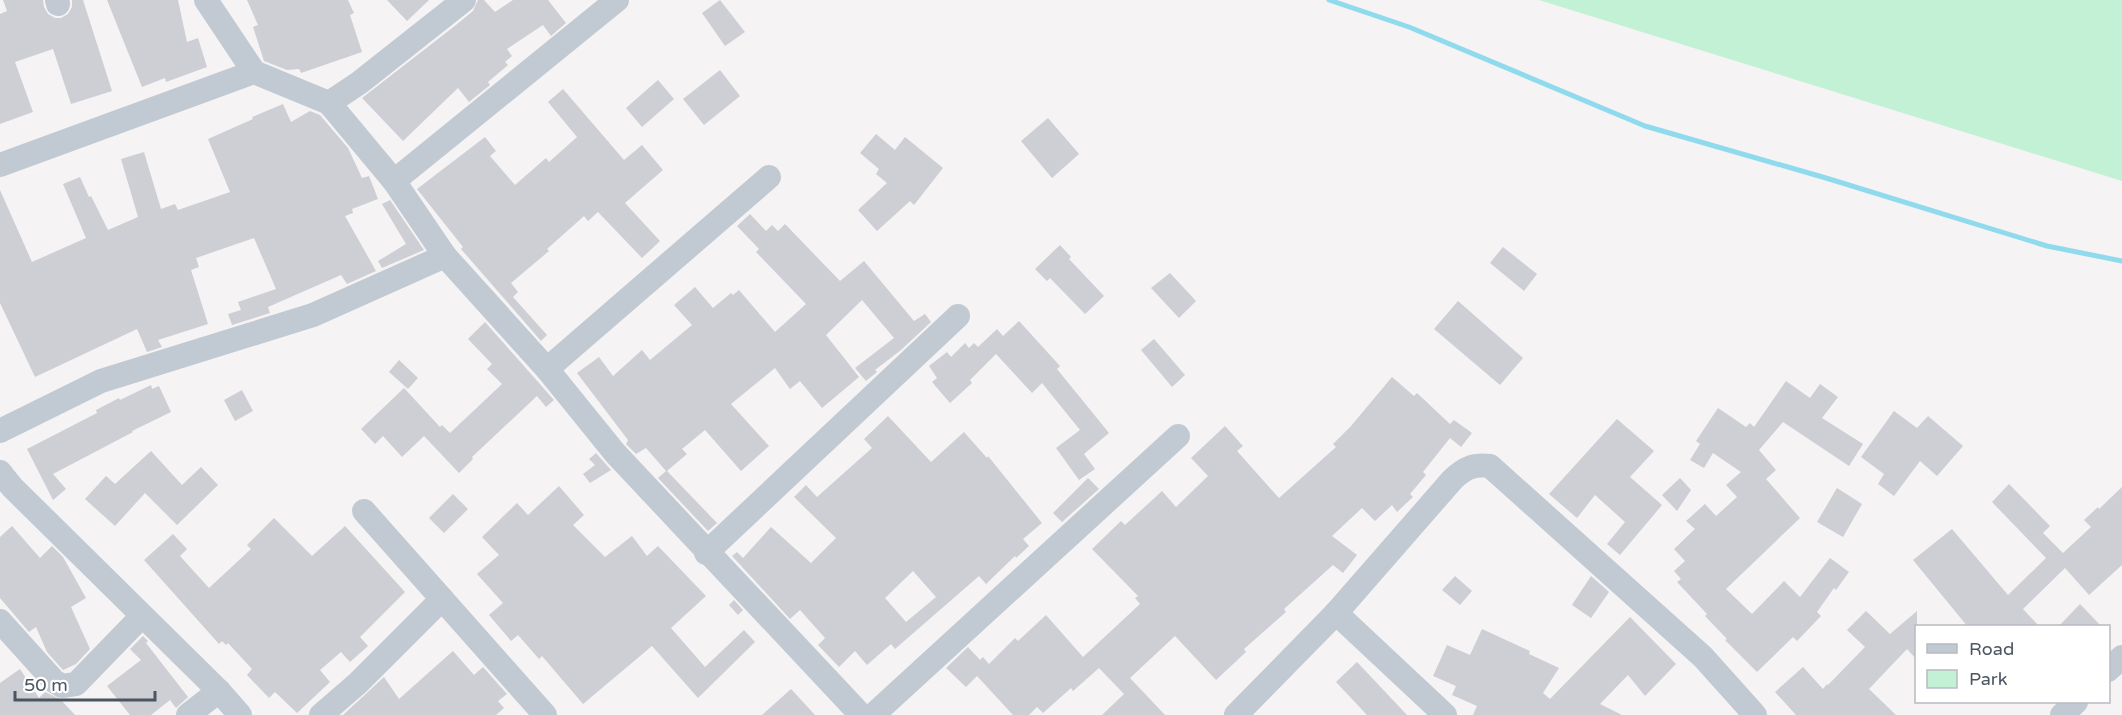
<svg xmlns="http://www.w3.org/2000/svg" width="2122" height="715" font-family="'Varela Round',sans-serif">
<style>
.green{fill:#c3f1d5}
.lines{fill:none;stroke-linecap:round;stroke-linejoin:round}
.stream{stroke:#90daee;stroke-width:5}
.building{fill:#cdcfd5;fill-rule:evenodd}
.minor{stroke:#c1cad2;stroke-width:24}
</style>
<rect width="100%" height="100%" fill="#f5f3f3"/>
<!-- green -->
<polygon class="green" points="1539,0 2122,0 2122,181"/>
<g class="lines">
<!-- stream -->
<polyline class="stream" points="1329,0 1409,27 1645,126 1826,178 2047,246 2122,261"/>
</g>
<!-- building -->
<g class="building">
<polygon points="3,0 43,0 44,7 48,14 55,18 61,18 68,14 72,7 72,0 83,0 112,91 71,104 53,49 15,62 33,112 0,124 0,14 7,11"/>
<polygon points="107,0 178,0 187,42 198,38 207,67 166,82 165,78 142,87"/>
<polygon points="247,0 348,0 354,13 350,15 362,52 301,73 299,69 287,70 264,61 253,27 258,25"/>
<polygon points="387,0 429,0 407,21"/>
<polygon points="478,0 484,0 495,12 513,0 548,0 566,23 551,36 543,25 507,49 512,56 505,62 508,65 488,82 490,85 469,102 458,88 403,141 362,98 456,25 473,11"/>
<polygon points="720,0 745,32 725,46 702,13"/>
<polygon points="720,70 740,96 704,125 683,99"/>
<polygon points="658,80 674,99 642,127 626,108"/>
<polygon points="563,89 624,160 642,145 663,170 625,203 660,241 642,258 598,212 588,221 584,216 547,249 549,251 511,283 518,292 513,297 547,335 541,341 461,249 463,247 417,189 485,137 496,151 490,156 515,185 546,158 549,162 577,137 548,102"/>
<polygon points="283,104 291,122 310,111 320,115 348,148 362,178 369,176 378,199 352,209 353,213 345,216 376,271 347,284 341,275 268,307 270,313 232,325 228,314 241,310 238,302 276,289 254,238 196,258 199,267 191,270 208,324 158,340 162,347 147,352 137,329 35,377 0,303 0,190 32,262 86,238 63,184 80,177 89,197 91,196 108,230 138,217 121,159 144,152 161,209 175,204 178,210 230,192 208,139 253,119 252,117"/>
<polygon points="1048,118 1079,154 1052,178 1021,141"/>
<polygon points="876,134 895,150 905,137 943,168 914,205 910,201 877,231 858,210 887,183 876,174 879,169 860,153"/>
<polygon points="390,200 424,250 382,268 378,261 406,244 382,204"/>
<polygon points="750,214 766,231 772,225 778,231 785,224 840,281 864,261 914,321 925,314 931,322 901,350 875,370 877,372 866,381 855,368 894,338 862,300 826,335 859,377 822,408 800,381 790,389 775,368 731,404 769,446 741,471 705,430 682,449 687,454 667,471 717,523 708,531 658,478 666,471 646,448 636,454 626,444 628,440 577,373 599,357 613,376 642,350 650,360 692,325 674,305 695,287 713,308 731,293 733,295 739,290 775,332 806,304 756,252 759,249 737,226"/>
<polygon points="1060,245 1071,257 1069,259 1104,296 1085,314 1050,278 1047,281 1035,269"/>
<polygon points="1503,247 1537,274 1524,291 1490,263"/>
<polygon points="1170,273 1196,301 1179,318 1151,288"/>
<polygon points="1458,301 1523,358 1500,385 1434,329"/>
<polygon points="1019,321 1060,366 1057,369 1109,433 1084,454 1095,469 1079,480 1056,448 1080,430 1042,383 1032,393 996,354 970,380 972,383 950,403 932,382 937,378 929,366 947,352 951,357 965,343 969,348 974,343 978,347 997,329 1003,336"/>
<polygon points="485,322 554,400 546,407 537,396 472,457 473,459 459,473 424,436 402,457 383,436 375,444 361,429 404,388 440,427 442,425 450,433 502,384 487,369 492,364 468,339"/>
<polygon points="1154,339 1185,375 1172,387 1141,350"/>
<polygon points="399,360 418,378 408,389 389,372"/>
<polygon points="1392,377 1414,396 1417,393 1450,424 1454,420 1472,433 1461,447 1450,438 1423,472 1426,475 1410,494 1413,497 1397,512 1392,505 1375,521 1362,508 1332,536 1357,555 1343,573 1333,565 1284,609 1286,612 1244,649 1246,652 1216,680 1175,636 1130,678 1165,715 1102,715 1124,694 1099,668 1073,691 1071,688 1043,713 1037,707 1029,715 1013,715 977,676 966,687 946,668 968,647 980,660 983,657 989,664 1015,638 1018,641 1046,615 1083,657 1140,604 1135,598 1138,596 1092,549 1121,521 1125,525 1162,491 1176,507 1208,476 1191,458 1225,426 1243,446 1237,451 1279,498 1336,447 1333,444 1351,426"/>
<polygon points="1786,381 1810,398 1820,384 1838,397 1822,418 1863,444 1849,466 1783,422 1759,450 1776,470 1766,479 1800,518 1726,589 1752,614 1784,581 1800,597 1830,558 1849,572 1836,590 1834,588 1817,612 1821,616 1797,641 1793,637 1757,672 1725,640 1727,639 1705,616 1707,614 1677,582 1681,579 1674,571 1685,561 1674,549 1695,529 1686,521 1705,504 1716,516 1737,497 1726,485 1741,472 1713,453 1704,468 1690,460 1700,444 1696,441 1718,408 1746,427 1750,423 1754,427"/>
<polygon points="151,385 152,389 159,386 171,412 132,431 133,432 53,474 66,489 53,500 27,449 97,413 96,410 119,398 120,400"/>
<polygon points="242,390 253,411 235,421 224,400"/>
<polygon points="1894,411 1917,428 1928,416 1963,446 1937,476 1920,461 1894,496 1878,484 1884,474 1861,457"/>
<path d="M888,416L931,462L964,432L987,458L988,456L1042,523L1023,539L1029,546L1016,558L1015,556L986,584L979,576L895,649L891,644L867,665L855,651L839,667L818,645L825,638L800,610L790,619L732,556L737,552L743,558L771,527L811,563L836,538L794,497L806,485L817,497L872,448L864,439ZM913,571L936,597L906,622L885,598Z"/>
<polygon points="1617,419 1654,451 1630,477 1662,505 1620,555 1607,544 1625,522 1595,495 1577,518 1549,494"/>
<polygon points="151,451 182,485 201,467 218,485 177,525 145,493 115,526 85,499 106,476 115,484"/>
<polygon points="596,453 611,470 590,483 583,474 595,465 589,459"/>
<polygon points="1088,478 1099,489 1062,522 1053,513"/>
<polygon points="1680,478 1691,490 1677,511 1662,495"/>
<polygon points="2009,484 2050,526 2043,533 2063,553 2091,527 2084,520 2098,507 2099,509 2122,487 2122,565 2089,595 2065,568 2023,609 2040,627 1968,627 1913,560 1952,529 2008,595 2046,558 1992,502"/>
<polygon points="559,486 584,515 573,525 605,557 632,536 647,556 658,546 706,596 671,628 705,667 744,630 755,642 698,698 652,646 583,704 542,656 539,659 518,635 511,641 489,615 503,603 477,574 499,555 482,537 517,503 528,515"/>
<polygon points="1837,488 1862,504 1843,537 1817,522"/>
<polygon points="453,494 468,509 444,533 429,518"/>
<polygon points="274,518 312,556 345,526 405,592 360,637 368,646 350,662 341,652 320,670 330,682 297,713 275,692 269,698 247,675 252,669 228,643 226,645 222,641 219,644 144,560 173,534 187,549 180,556 209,588 251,549 247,545"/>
<polygon points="12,526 40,558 52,546 63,557 86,598 71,607 90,649 76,664 63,670 47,652 36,627 29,632 0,598 0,537"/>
<polygon points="1455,576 1472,591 1460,605 1442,590"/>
<polygon points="1591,576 1609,592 1591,618 1572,605"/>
<polygon points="734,600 743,610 738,615 729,605"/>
<polygon points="2080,604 2102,627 2058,627"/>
<polygon points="1866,611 1890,634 1917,611 1917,660 1907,649 1869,689 1896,715 1796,715 1775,692 1803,667 1823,689 1827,684 1828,685 1865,647 1847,630"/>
<polygon points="1630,617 1676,664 1645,696 1628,675 1600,704 1622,715 1473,715 1477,706 1452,695 1456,686 1433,676 1447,645 1470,655 1482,629 1530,651 1529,654 1559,668 1543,693 1550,699"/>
<polygon points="143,636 148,641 146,643 188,697 176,708 170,700 151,715 130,715 107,686 141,660 130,649"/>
<polygon points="453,651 474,675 483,667 507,694 498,701 504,708 496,715 343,715 384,677 399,699"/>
<polygon points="1357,662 1407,715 1367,715 1336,682"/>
<polygon points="20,669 39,698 45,692 60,699 75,715 0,715 0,683"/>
<polygon points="791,689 815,715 762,715"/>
</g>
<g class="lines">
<!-- minor -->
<g class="minor">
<polyline points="57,0 58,4"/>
<polyline points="206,0 254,72 329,103 394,181 445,256 547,369 615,453 861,715"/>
<polyline points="329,103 359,83 464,0"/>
<polyline points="0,165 254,72"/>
<polyline points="394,181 617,0"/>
<polyline points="547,369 769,177"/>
<polyline points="0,431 101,381 313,315 445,256"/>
<polyline points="0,472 12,487 219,691 240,715"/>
<polyline points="364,511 545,715"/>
<polyline points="706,553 958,316"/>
<polyline points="1336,613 1445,715"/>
<polyline points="0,621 54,681 62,686 76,684 142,616"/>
<polyline points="2108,670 2122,657"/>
<polyline points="188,715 219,691"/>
<polyline points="321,715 358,683 442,599"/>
<polyline points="873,715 1178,436"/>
<path d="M1236,715L1336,613L1453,479C1465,468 1473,464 1490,466L1703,657L1755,715"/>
<polyline points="2062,715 2076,702"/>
</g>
</g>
<!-- legend -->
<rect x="1915" y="625" width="195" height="78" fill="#ffffff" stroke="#b7bbc0" stroke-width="1.5"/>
<rect x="1927" y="644" width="30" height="9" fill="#c1cad2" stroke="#b7bbc0" stroke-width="1.5"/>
<text x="1969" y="655" font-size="18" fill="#4a5661">Road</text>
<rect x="1927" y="670" width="30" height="18" fill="#c3f1d5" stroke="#b7bbc0" stroke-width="1.5"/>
<text x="1969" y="685" font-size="18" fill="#4a5661">Park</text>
<!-- scale -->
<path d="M15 691v9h140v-9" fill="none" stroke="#4a5661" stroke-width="3"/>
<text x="24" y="691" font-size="18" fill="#4a5661" stroke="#ffffff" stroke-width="4.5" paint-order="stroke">50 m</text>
</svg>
